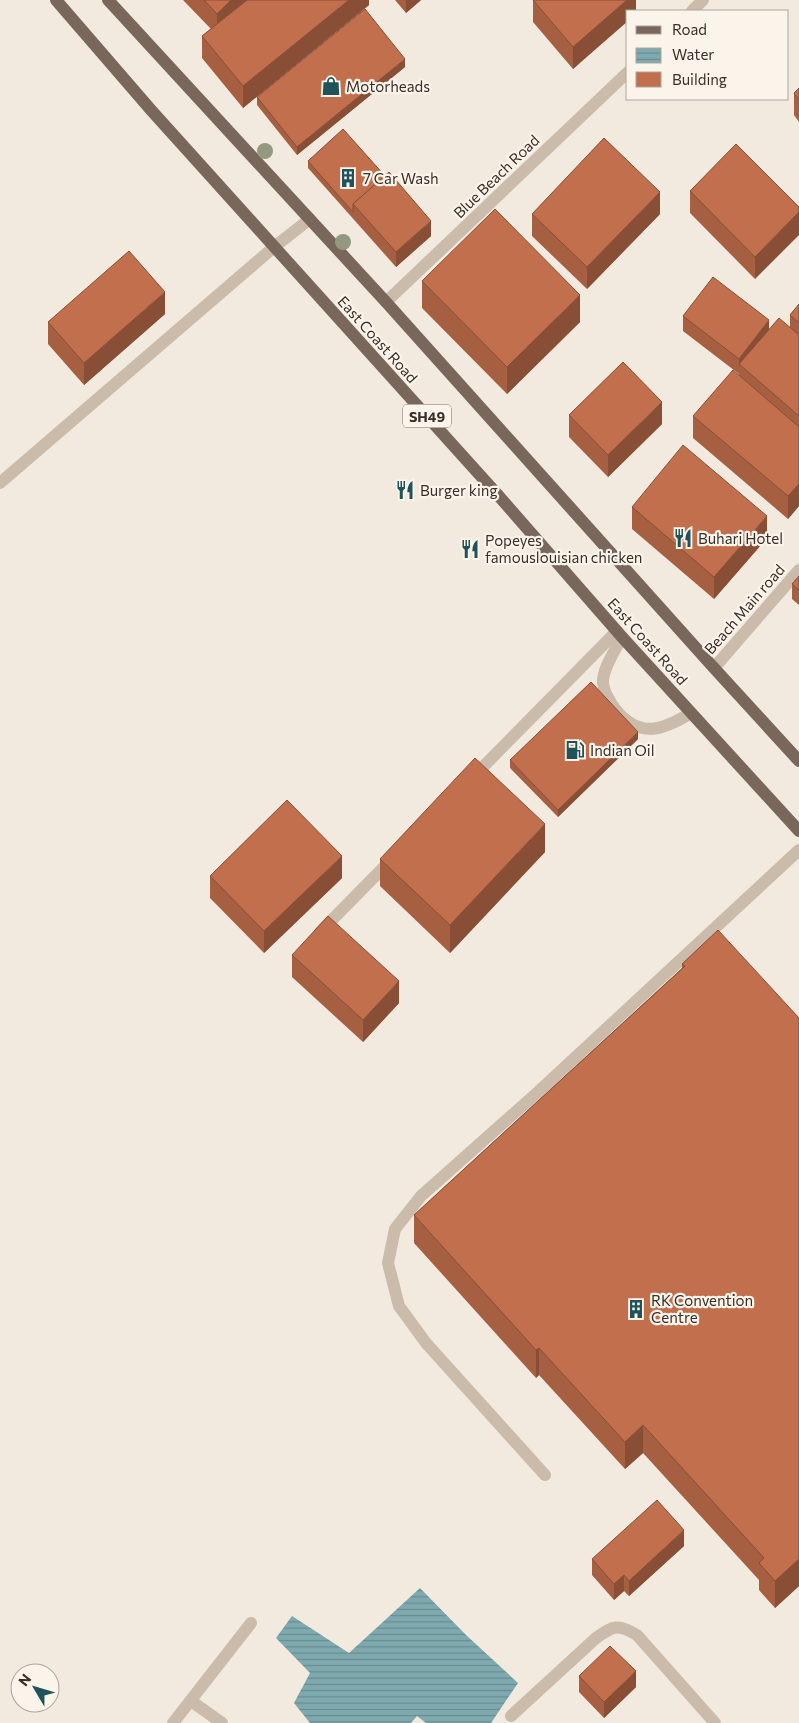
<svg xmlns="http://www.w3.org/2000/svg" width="799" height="1723" font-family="Commissioner,sans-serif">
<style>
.water{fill:url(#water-rules)}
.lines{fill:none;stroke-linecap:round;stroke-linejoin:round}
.service{stroke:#cabbab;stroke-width:12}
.minor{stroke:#cabbab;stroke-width:12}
.tertiary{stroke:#cabbab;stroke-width:12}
.primary{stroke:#79675b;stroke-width:12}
.tree{fill:#93997e}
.wall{fill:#a75f42}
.shaded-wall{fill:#884e36}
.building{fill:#c26f4d;stroke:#884e36}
.labels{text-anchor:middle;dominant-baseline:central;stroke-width:4.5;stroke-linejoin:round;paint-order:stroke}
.shield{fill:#faf4eb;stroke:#726a64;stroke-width:1}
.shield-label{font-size:14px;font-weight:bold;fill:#382f2a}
.poi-label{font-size:15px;fill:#382f2a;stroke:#faf4eb;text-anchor:start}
.street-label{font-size:15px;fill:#382f2a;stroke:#faf4eb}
</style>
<defs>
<pattern id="water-rules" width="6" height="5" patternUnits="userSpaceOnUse" patternTransform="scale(1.25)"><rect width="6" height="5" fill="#7eaaaf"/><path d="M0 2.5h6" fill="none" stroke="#688b8f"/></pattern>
</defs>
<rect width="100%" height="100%" fill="#f2eadf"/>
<!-- water -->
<polygon class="water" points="420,1588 466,1635 518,1683 491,1723 426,1723 417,1716 411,1723 310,1723 294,1703 310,1673 276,1638 292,1616 349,1653"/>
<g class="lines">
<!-- service -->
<g class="service">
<path d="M622,637C616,649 602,669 603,683C604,693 610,702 616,710C640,739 663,730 691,713"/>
<polyline points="545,1475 426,1343 399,1306 388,1263 395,1229 421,1196 538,1092 799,850"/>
</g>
<!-- minor -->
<g class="minor">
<polyline points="0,483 274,247 310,219"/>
<polyline points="714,668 799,570"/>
<polyline points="471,779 617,631"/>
<polyline points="320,932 391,860"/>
<polyline points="191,1701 222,1723"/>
<path d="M511,1716L596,1638C613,1626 618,1623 637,1635L715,1723"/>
<polyline points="173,1723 251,1623"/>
</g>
<!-- tertiary -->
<g class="tertiary">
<polyline points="692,11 703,0"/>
<polyline points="386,302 628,72"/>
</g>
<!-- primary -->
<g class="primary">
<polyline points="56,0 151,110 497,494 622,637 799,831"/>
<polyline points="108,0 386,302 714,668 799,761"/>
</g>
</g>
<!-- trees -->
<g class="tree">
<circle cx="265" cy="151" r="8"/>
<circle cx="343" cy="242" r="8"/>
</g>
<!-- wall -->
<g class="wall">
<polygon points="183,0 369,0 369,5 243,108 202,58 202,36 211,29"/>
<polygon points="395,0 421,0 406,13"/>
<polygon points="533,0 636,0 636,11 573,69 533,22"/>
<polygon points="405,67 297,155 257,105 257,97"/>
<polygon points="799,88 799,122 794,115 794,93"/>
<polygon points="308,161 431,236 396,267 308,168"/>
<polygon points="690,191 799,207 755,279 690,213"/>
<polygon points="532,214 660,214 587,289 532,236"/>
<polygon points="422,281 580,322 507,394 422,308"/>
<polygon points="799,304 799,506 788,519 693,438 693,416 739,376 739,374 683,331 683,316 769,329 790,327 790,315"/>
<polygon points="165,314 84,385 48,344 48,322"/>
<polygon points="569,415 662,424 608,477 569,437"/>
<polygon points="632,507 767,538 714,599 632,529"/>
<polygon points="799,576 799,605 792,599 792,584"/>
<polygon points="638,739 558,817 510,768 510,760"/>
<polygon points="545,852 450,953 380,886 380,859"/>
<polygon points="210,876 342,878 264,953 210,898"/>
<polygon points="292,955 399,1003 363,1042 292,977"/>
<polygon points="682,964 799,1018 799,1586 775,1608 759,1590 759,1580 643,1453 625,1469 539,1375 536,1378 414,1243 414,1215 682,968"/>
<polygon points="684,1546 629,1596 624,1591 614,1600 592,1575 592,1559"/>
<polygon points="579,1676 636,1687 604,1718 579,1692"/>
</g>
<!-- shaded-wall -->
<g class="shaded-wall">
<polygon points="231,0 254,0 217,36 217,14"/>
<polygon points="349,0 369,0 369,5 243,108 243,86"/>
<polygon points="406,0 421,0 406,13"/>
<polygon points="627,0 636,0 636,11 628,11 628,21 573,69 573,47"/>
<polygon points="405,59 405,67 297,155 297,147"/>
<polygon points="660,192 660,214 587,289 587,267"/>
<polygon points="799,212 799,235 755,279 755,257"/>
<polygon points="431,221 431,236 396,267 396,252"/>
<polygon points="165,292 165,314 84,385 84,363"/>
<polygon points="580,295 580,322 507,394 507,367"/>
<polygon points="769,320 769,335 739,365 739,359"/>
<polygon points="662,402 662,424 608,477 608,455"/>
<polygon points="799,484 799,506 788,519 788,496"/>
<polygon points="767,516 767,538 714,599 714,577"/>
<polygon points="638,732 638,739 558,817 558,810"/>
<polygon points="545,824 545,852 450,953 450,925"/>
<polygon points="342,856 342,878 264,953 264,931"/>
<polygon points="399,981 399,1003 363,1042 363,1020"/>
<polygon points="539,1348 539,1375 536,1378 536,1350"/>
<polygon points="643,1425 643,1453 625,1469 625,1442"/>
<polygon points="684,1530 684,1546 629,1596 629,1581"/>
<polygon points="799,1559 799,1586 775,1608 775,1581"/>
<polygon points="624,1575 624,1591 614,1600 614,1584"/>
<polygon points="636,1671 636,1687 604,1718 604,1702"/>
</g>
<!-- building -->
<g class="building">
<polygon points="204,0 231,0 217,14"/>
<polygon points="247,0 349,0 243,86 202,36"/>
<polygon points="533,0 627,0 573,47"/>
<polygon points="365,9 405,59 297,147 257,97"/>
<polygon points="799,88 799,100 794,93"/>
<polygon points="343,129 385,176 353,204 353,212 308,161"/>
<polygon points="604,138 660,192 587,267 532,214"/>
<polygon points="736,144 799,207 799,212 755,257 690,191"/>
<polygon points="389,172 431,221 396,252 353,204"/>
<polygon points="495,209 580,295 507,367 422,281"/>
<polygon points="129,251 165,292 84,363 48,322"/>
<polygon points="713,277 769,320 739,359 683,316"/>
<polygon points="799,304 799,323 790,315"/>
<polygon points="779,318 799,335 799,416 739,364"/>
<polygon points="623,362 662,402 608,455 569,415"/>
<polygon points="733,370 799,427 799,484 788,496 693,416"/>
<polygon points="683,445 767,516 714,577 632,507"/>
<polygon points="799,576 799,590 792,584"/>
<polygon points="591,682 638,732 558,810 510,760"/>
<polygon points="475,758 545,824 450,925 380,859"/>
<polygon points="287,800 342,856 264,931 210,876"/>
<polygon points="328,916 399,981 363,1020 292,955"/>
<polygon points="718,930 799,1018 799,1559 775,1581 759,1563 764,1558 643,1425 625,1442 539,1348 536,1350 414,1215 685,966 682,964"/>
<polygon points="657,1500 684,1530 629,1581 624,1575 614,1584 592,1559"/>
<polygon points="610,1646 636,1671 604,1702 579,1676"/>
</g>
<!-- icons -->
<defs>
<g id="shop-bare" transform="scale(1.5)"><path d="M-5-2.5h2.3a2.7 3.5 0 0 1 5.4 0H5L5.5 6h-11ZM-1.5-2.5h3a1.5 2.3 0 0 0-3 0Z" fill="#205259" stroke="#faf4eb" stroke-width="2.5" paint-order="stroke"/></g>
<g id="building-bare" transform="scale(1.5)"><path d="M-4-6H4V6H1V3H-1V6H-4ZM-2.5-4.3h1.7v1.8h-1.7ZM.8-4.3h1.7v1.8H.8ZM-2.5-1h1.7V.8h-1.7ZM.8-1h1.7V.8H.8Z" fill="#205259" stroke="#faf4eb" stroke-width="2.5" paint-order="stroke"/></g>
<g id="restaurant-bare" transform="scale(1.5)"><path d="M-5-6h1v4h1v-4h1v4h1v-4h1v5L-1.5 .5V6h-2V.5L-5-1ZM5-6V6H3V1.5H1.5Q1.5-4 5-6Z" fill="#205259" stroke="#faf4eb" stroke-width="2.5" paint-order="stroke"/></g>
<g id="fuel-bare" transform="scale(1.5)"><path d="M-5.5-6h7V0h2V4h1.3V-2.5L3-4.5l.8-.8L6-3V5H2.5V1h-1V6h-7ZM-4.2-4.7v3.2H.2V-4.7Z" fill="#205259" stroke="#faf4eb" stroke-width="2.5" paint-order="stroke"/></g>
</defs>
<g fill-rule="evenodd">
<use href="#shop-bare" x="331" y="86"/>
<use href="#building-bare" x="348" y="178"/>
<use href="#restaurant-bare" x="405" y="490"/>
<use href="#restaurant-bare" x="683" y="538"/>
<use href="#restaurant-bare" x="470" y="549"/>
<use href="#fuel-bare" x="575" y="750"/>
<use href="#building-bare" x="636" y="1309"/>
</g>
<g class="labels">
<!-- shield labels -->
<rect class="shield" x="403" y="404.5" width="48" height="23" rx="4"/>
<g class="shield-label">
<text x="427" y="416">SH49</text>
</g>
<!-- poi labels -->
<g class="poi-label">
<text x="346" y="86">Motorheads</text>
<text x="363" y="178">7 Car Wash</text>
<text x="420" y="490">Burger king</text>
<text x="698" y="538">Buhari Hotel</text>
<text x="485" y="540">Popeyes<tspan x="485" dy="17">famouslouisian chicken</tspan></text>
<text x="590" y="750">Indian Oil</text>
<text x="651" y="1300">RK Convention<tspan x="651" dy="17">Centre</tspan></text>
</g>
<!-- street labels -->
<g class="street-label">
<text transform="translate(496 176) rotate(-44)">Blue Beach Road</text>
<text transform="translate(378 339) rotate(48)">East Coast Road</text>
<text transform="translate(744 609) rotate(-49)">Beach Main road</text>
<text transform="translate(648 641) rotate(48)">East Coast Road</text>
</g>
</g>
<!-- legend -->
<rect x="626" y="10" width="162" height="90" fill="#faf4eb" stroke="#aca59e"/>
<rect x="636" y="26" width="25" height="8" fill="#79675b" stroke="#aca59e"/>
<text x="672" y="35" font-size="15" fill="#382f2a">Road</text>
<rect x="636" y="48" width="25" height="15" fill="url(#water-rules)" stroke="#aca59e"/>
<text x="672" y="60" font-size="15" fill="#382f2a">Water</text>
<rect x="636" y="72" width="25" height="15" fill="#c26f4d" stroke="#aca59e"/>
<text x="672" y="85" font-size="15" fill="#382f2a">Building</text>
<!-- north arrow -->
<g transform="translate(35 1688) rotate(308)"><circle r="24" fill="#faf4eb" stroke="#aca59e"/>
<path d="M0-4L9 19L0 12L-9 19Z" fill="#205259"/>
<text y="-8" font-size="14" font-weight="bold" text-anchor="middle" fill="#382f2a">N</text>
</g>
</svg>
